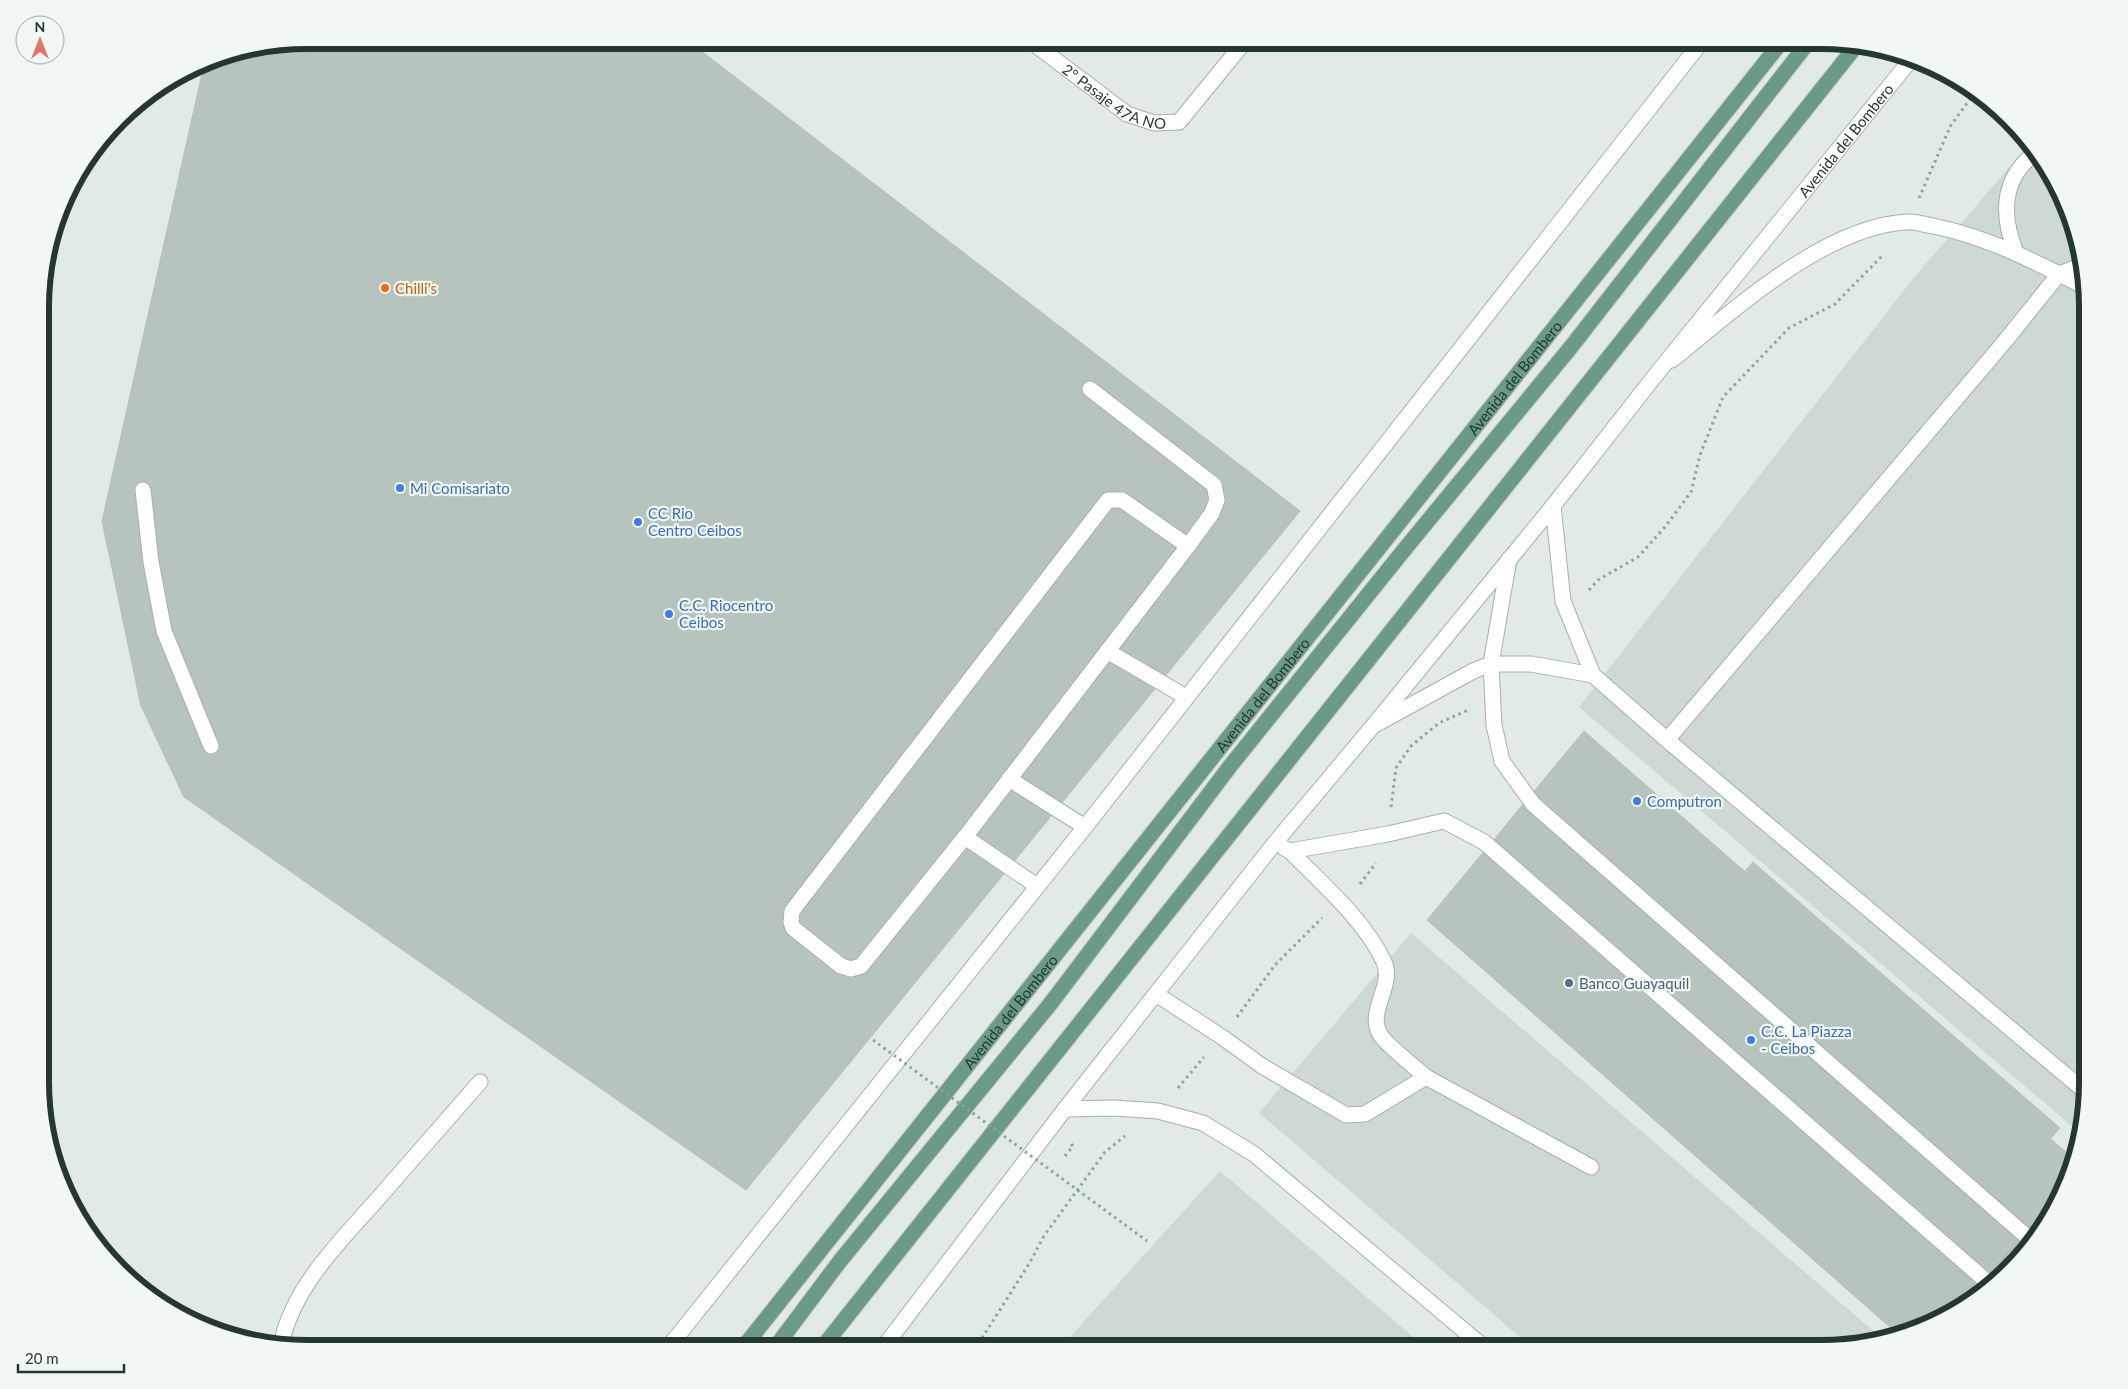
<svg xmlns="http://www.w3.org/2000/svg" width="2128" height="1389" font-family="Lato,sans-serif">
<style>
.built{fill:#cfd9d3}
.building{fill:#b7c4bd;stroke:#b4c2ba}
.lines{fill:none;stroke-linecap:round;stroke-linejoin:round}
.lane-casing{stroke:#a5b1aa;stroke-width:17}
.street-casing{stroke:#a5b1aa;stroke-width:17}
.secondary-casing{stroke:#a2b4ab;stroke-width:17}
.primary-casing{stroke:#c2c7c5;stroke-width:17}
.path{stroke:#85a999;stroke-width:3;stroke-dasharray:2.5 4;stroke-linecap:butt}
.lane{stroke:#fff;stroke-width:15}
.street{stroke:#fff;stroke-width:15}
.secondary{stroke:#fff;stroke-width:15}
.primary{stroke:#6b9a87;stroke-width:15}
.path-bridge{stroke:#85a999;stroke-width:3;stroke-dasharray:2.5 4;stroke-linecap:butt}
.food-dot{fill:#e8710a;stroke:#f1f7f3;stroke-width:2}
.shop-dot{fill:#3f7fe0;stroke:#f1f7f3;stroke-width:2}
.service-dot{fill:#5c6f8a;stroke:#f1f7f3;stroke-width:2}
.labels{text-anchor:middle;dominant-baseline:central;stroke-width:4.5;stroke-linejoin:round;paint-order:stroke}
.street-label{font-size:15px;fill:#243830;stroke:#f1f7f3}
.food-label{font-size:15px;fill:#c56008;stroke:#f1f7f3;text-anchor:start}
.shop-label{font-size:15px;fill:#366cbe;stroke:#f1f7f3;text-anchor:start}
.service-label{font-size:15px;fill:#4e5e75;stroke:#f1f7f3;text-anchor:start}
.rim{fill:none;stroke:#243830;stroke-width:6}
</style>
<rect width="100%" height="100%" fill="#e1eae4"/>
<!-- built -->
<g class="built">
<polygon points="2030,143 2052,174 2079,238 2087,290 2087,1099 2081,1134 1579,707 1912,280"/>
<polygon points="1411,933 1885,1341 1838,1348 1534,1349 1259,1113"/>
<polygon points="1220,1171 1427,1349 1059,1349"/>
</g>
<!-- building -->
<g class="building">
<polygon points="307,40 687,40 1300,511 746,1190 184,797 141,706 102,521 205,60"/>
<polygon points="1584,731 2075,1160 2074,1168 2043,1231 1997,1283 1954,1313 1900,1336 1427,920"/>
<polygon points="1583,745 1735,876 1691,925 1540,800"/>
<polygon points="1753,862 2060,1128 2023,1170 1716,904"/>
<polygon points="1540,913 1640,1000 1600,1047 1497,965"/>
<polygon points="1630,1019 1939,1282 1899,1319 1598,1054"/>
</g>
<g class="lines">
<!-- lane casing -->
<g class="lane-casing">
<g id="lane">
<path d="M2016,253C2001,215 2001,179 2036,152"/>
<path d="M1672,360C1734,310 1825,226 1907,222C1915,221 1925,225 1933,226C1989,237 2037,263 2087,288"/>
<polyline points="1090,389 1214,485 1217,500 1212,513 1188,546"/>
<polyline points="143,490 151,562 164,631 211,746"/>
<polygon points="1108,500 1122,500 1188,546 965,837 861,966 851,969 841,966 793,928 791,922 792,911"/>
<polyline points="1509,559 1491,664 1494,725 1502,761 1533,804 2033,1242"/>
<polyline points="1107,651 1186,697"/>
<polyline points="1593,675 1667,740 2087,1093"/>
<polyline points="1373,726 1473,671 1491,664 1531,664 1593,675 1563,601 1553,506"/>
<polyline points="1667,740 2006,340 2059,274 2083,265"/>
<polyline points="1009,779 1085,827"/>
<polyline points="965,837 1037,886"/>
<path d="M1284,848L1290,851C1323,885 1364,919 1384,962C1395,986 1365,1012 1381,1036C1388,1046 1415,1067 1426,1077"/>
<polyline points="1290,851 1388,834 1444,821 1484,842 1992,1286"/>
<polyline points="1156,994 1222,1037 1262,1066 1346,1115 1365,1114 1426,1077 1591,1167"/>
<polyline points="1065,1109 1114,1108 1158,1111 1203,1123 1254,1154 1486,1349"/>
<polyline points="1986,1291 2046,1223"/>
<path d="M281,1345C293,1285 343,1239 382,1194C414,1157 447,1120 480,1082"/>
</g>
</g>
<!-- street casing -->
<g class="street-casing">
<g id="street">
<path id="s1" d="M1029,40L1127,114L1154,123L1179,122L1246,40"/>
</g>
</g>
<!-- secondary casing -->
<g class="secondary-casing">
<g id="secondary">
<polyline points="667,1349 1085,827 1703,40"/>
<path id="s2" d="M882,1349L1065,1109L1274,844L1373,726L1553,506L1658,372L1913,57"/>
</g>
</g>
<!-- primary casing -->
<g class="primary-casing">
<g id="primary">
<path id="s3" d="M742,1349L1783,40"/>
<polyline points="774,1349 840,1261 1051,1003 1231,765 1404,550 1571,347 1810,40"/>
<polyline points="821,1349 1856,46"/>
</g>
</g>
<!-- path -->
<g class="path">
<polyline points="1919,198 1951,125 1976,91"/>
<polyline points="1589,590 1598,580 1638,557 1665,527 1691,492 1700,455 1723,397 1789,328 1835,304 1884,254"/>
<polyline points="1391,807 1396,768 1411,746 1439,723 1468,710"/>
<polyline points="1360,884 1376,863"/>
<polyline points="1237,1017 1275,965 1322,918"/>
<polyline points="1178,1088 1204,1057"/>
<polyline points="1065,1156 1073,1146 1071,1144"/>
<polyline points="975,1349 1029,1264 1044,1236 1105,1152 1125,1136"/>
</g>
<!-- lane -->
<use href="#lane" class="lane"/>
<!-- street -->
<use href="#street" class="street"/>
<!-- secondary -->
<use href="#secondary" class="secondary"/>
<!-- primary -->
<use href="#primary" class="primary"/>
<!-- path-bridge -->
<polyline class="path-bridge" points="873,1040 1147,1241"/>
</g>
<!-- markers -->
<circle class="food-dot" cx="385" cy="288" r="5"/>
<g class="shop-dot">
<circle cx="400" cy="488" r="5"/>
<circle cx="638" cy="522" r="5"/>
<circle cx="669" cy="614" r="5"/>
<circle cx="1637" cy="801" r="5"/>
<circle cx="1751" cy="1040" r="5"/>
</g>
<circle class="service-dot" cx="1569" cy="983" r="5"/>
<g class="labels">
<!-- street labels -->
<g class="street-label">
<text stroke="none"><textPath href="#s1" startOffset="104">2° Pasaje 47A NO</textPath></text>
<text stroke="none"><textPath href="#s2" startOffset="1546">Avenida del Bombero</textPath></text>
<text stroke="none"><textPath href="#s3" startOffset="1241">Avenida del Bombero</textPath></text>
<text stroke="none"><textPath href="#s3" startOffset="836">Avenida del Bombero</textPath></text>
<text stroke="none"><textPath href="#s3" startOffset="431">Avenida del Bombero</textPath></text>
</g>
<!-- food labels -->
<g class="food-label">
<text x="395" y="288">Chilli's</text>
</g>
<!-- shop labels -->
<g class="shop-label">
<text x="410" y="488">Mi Comisariato</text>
<text x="648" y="513">CC Rio<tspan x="648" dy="17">Centro Ceibos</tspan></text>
<text x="679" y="605">C.C. Riocentro<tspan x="679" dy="17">Ceibos</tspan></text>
<text x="1647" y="801">Computron</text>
<text x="1761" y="1031">C.C. La Piazza<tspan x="1761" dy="17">- Ceibos</tspan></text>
</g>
<!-- service labels -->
<g class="service-label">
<text x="1579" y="983">Banco Guayaquil</text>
</g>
</g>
<!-- crop -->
<path d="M0 0H2128V1389H0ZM307 49H1821A258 258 0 0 1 2079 307V1082A258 258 0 0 1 1821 1340H307A258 258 0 0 1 49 1082V307A258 258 0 0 1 307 49Z" fill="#f1f7f3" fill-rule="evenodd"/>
<path class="rim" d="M307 49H1821A258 258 0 0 1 2079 307V1082A258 258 0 0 1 1821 1340H307A258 258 0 0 1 49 1082V307A258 258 0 0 1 307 49Z"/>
<!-- north arrow -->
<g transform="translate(40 40)"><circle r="24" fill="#f1f7f3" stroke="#9faba5"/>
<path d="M0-4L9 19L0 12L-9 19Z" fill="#e07568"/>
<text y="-8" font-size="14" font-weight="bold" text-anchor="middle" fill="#243830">N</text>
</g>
<!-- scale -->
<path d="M18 1364v8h106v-8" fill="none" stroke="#243830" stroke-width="2.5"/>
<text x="25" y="1364" font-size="15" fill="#243830" stroke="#f1f7f3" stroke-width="4" paint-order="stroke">20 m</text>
</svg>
